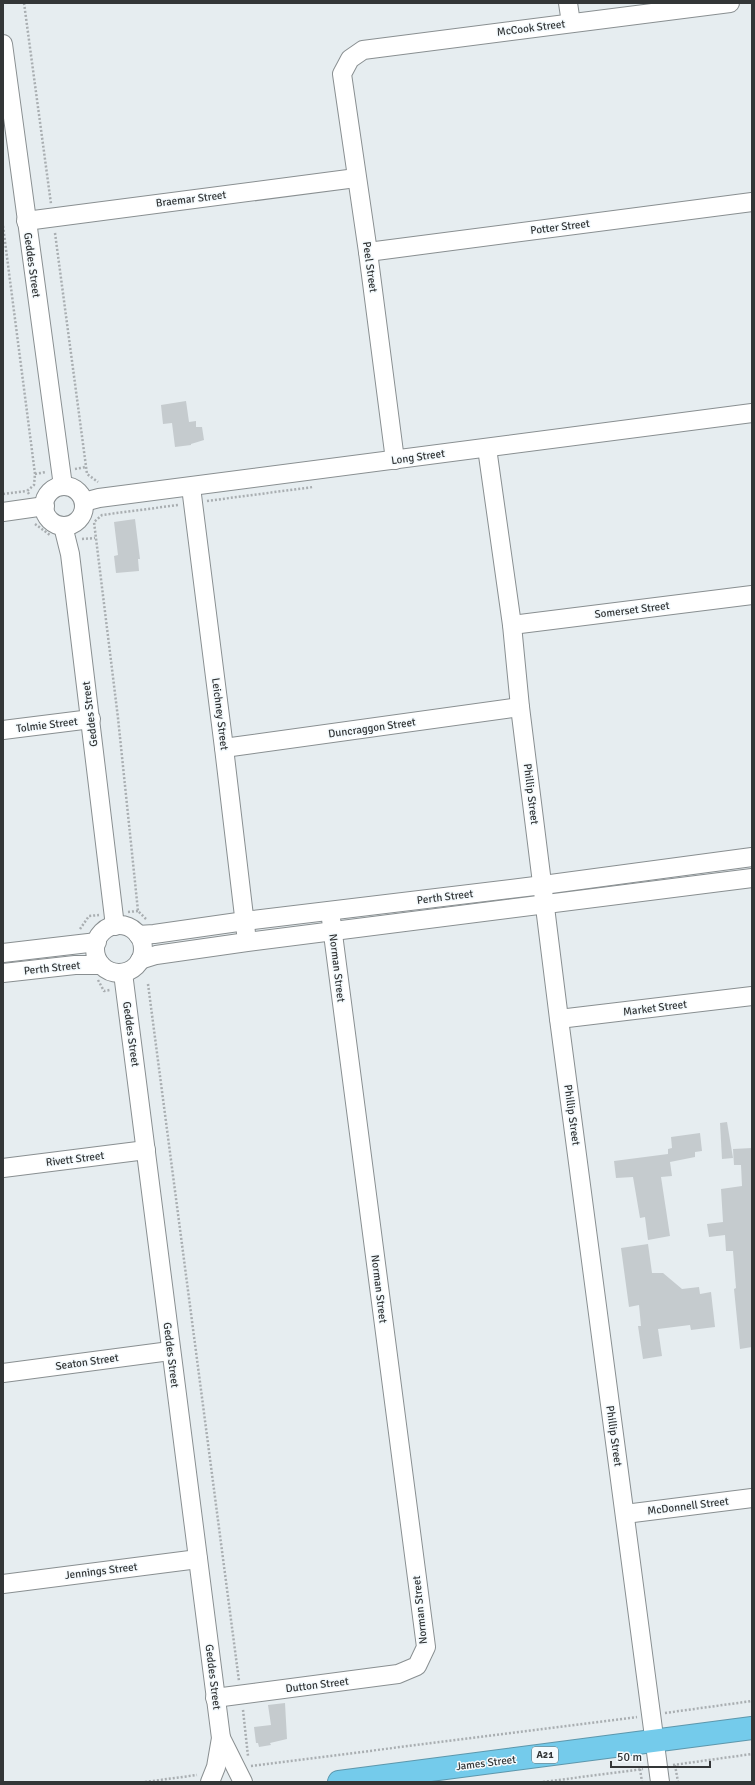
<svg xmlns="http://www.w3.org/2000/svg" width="755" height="1785" font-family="Signika,sans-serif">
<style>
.building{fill:#c5cbce}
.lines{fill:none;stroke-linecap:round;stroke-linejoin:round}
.minor-casing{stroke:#898f91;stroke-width:20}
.highway-casing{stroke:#5d97ac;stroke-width:24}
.path{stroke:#a9aeb1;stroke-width:2.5;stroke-dasharray:2 2;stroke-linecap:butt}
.minor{stroke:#fff;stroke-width:18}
.highway{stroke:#74cbeb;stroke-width:22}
.labels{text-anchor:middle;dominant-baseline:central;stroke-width:3;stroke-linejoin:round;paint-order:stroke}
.shield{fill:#f4fafd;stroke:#6d7172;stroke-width:1}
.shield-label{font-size:10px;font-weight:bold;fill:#333637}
.street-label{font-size:11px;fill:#333637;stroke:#f4fafd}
</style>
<rect width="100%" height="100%" fill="#e6edf0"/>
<!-- building -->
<g class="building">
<polygon points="186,401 189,422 196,421 196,427 202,427 204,440 191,444 191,445 175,447 172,423 163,424 161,405"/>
<polygon points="135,519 140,559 138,559 139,571 116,573 114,556 118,555 114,522"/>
<polygon points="727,1122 733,1158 722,1159 720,1123"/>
<polygon points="700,1133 702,1151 695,1152 695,1157 670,1162 672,1176 661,1177 670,1236 648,1240 645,1217 640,1218 633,1177 616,1178 614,1161 668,1154 668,1149 672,1148 671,1137"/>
<polygon points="752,1148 752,1347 740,1349 734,1289 736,1288 733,1251 726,1251 725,1235 709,1237 707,1224 723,1222 721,1189 742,1186 741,1165 734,1165 733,1149"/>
<polygon points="648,1244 652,1273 663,1273 682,1289 699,1287 700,1294 711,1292 715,1327 691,1330 690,1325 658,1329 662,1356 643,1359 638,1326 641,1326 639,1305 629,1307 621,1248"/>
<polygon points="285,1703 287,1739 270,1743 271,1745 259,1747 258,1743 256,1743 254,1727 271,1725 268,1705"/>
</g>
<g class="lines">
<!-- minor casing -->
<g class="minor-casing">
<g id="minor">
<polyline points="568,3 571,23"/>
<polyline points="3,44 63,486"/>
<polyline points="26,221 356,178"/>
<polyline points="368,252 752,202"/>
<polyline points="487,448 512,625 520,707 559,1019 660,1782"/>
<polyline points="395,460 368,252 342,74 350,59 363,50 730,3"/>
<circle cx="64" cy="506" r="20"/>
<polyline points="191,487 224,748 246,933"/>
<polyline points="84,502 99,498 752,413"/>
<polyline points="3,512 45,506"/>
<polyline points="63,526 70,554 115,926"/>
<polyline points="512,625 752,595"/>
<polyline points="3,730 91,719"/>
<polyline points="224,748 520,707"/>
<circle cx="119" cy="949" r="24"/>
<polyline points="138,935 154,934 245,921 543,885 752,857"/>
<polyline points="3,953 97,942"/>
<polyline points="140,960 156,955 247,942 752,878"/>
<polyline points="3,973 75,965 101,965"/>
<polyline points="123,973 221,1738 216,1767 210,1782"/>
<polyline points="559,1019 752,996"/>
<polyline points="3,1168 146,1150"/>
<polyline points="3,1373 170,1351"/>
<polyline points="625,1514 752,1498"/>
<polyline points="3,1584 198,1559"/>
<polyline points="215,1698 398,1674 417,1666 426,1647 330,911"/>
<polyline points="221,1738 243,1782"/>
</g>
</g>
<!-- highway casing -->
<g class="highway-casing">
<polyline id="highway" points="339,1782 752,1728"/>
</g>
<!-- path -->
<g class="path">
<polyline points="24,3 51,204"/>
<polyline points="3,226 35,474 34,485 27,491 29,494"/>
<polyline points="55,233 87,474 98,482"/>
<polyline points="75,469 86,467"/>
<polyline points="35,474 46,472"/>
<polyline points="3,494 27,491"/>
<polyline points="207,501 313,487"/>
<polyline points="35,524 50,535"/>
<polyline points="82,539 95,538"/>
<polyline points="128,912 138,911"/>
<polyline points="146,919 138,911 118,718 94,522 102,515 178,505"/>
<polyline points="80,929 89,916 99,915"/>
<polyline points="98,980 104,991 110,990"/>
<polyline points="148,984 239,1681"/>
<polyline points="243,1710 248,1756"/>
<polyline points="665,1713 752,1701"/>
<polyline points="673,1765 752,1754"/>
<polyline points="675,1765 678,1782"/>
<polyline points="251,1766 637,1717"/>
<polyline points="640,1769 642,1782"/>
<polyline points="145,1782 197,1775"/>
<polyline points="543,1782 643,1769"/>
</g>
<!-- minor -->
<use href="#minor" class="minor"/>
<!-- highway -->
<use href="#highway" class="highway"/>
</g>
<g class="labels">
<!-- shield labels -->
<rect class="shield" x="532" y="1747" width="26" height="16" rx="3"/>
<g class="shield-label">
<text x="545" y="1755">A21</text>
</g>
<!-- street labels -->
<g class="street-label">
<text transform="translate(531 28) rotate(-7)">McCook Street</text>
<text transform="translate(191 199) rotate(-7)">Braemar Street</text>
<text transform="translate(560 227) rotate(-7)">Potter Street</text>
<text transform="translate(32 265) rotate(82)">Geddes Street</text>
<text transform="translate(370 267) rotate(82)">Peel Street</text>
<text transform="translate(418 457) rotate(-8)">Long Street</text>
<text transform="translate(632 610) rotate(-7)">Somerset Street</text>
<text transform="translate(90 714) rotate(-97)">Geddes Street</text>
<text transform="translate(220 714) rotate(83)">Leichney Street</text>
<text transform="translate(47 725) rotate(-7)">Tolmie Street</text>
<text transform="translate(372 728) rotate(-8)">Duncraggon Street</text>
<text transform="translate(531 794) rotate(83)">Phillip Street</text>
<text transform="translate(445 897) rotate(-7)">Perth Street</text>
<text transform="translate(52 968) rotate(-6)">Perth Street</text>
<text transform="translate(337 968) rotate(83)">Norman Street</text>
<text transform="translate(655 1008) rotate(-7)">Market Street</text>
<text transform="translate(131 1034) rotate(82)">Geddes Street</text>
<text transform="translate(572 1115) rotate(82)">Phillip Street</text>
<text transform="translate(75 1159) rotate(-7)">Rivett Street</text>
<text transform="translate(379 1289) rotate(83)">Norman Street</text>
<text transform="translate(171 1355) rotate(83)">Geddes Street</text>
<text transform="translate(87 1362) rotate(-8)">Seaton Street</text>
<text transform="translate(614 1436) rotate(82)">Phillip Street</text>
<text transform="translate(688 1506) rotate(-7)">McDonnell Street</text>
<text transform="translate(101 1571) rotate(-7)">Jennings Street</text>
<text transform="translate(420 1610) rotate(-96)">Norman Street</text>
<text transform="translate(213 1677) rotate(83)">Geddes Street</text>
<text transform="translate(317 1685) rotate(-7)">Dutton Street</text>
<text transform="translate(486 1763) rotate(-7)">James Street</text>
</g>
</g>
<!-- border -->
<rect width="755" height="1785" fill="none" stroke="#333637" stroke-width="8"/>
<!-- scale -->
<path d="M611 1761v6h99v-6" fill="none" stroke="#333637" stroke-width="2"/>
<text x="617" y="1761" font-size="12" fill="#333637" stroke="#f4fafd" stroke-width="3" paint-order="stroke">50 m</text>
</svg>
